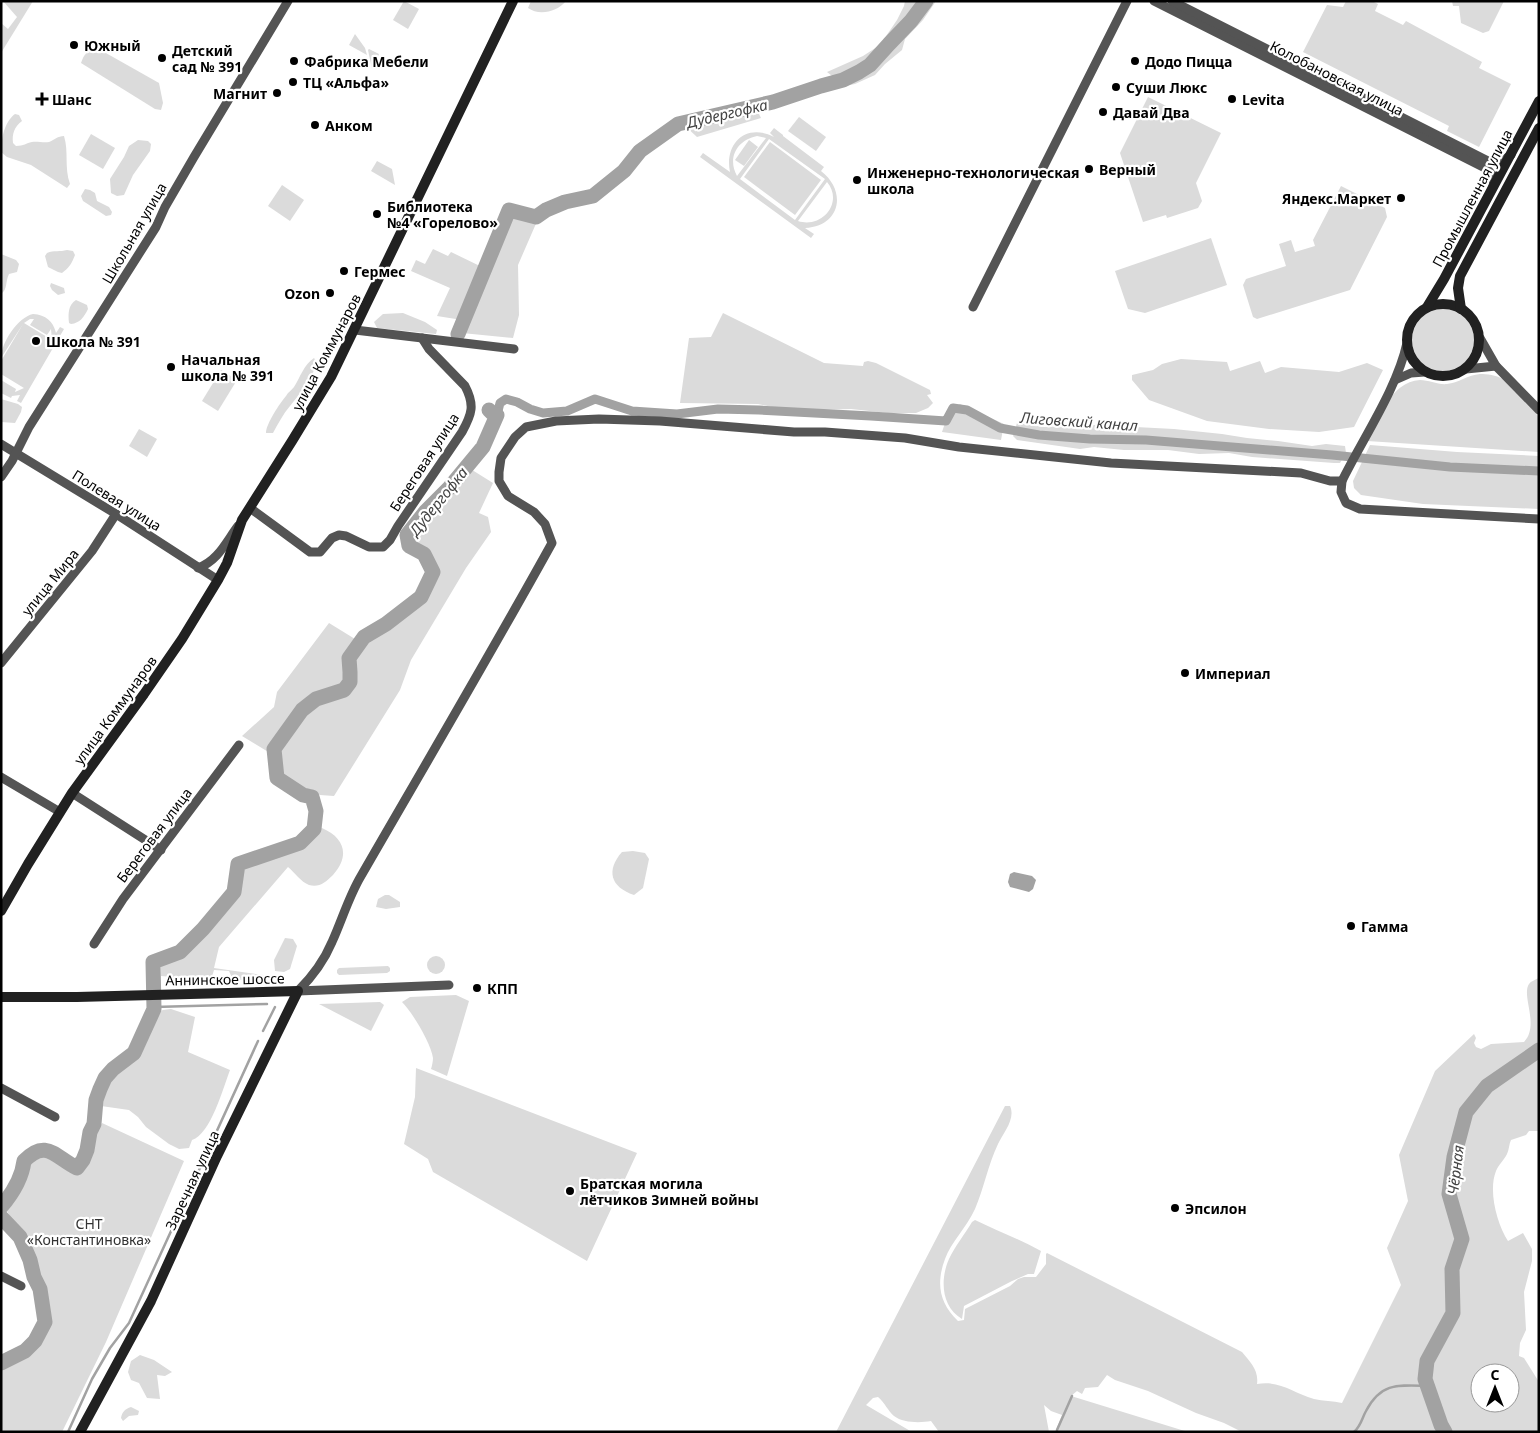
<svg xmlns="http://www.w3.org/2000/svg" width="1540" height="1433" font-family="'Noto Sans',sans-serif">
<style>
.green{fill:#dbdbdb;fill-rule:evenodd}
.water{fill:#a2a2a2}
.lines{fill:none;stroke-linecap:round;stroke-linejoin:round}
.stream{stroke:#a2a2a2;stroke-width:2.5}
.canal{stroke:#a2a2a2;stroke-width:9}
.river{stroke:#a2a2a2;stroke-width:15}
.street{stroke:#545454;stroke-width:9}
.secondary{stroke:#212121;stroke-width:10}
.poi-dot{fill:#000;stroke:#fff;stroke-width:2}
.labels{text-anchor:middle;dominant-baseline:central;stroke-width:4.5;stroke-linejoin:round;paint-order:stroke}
.poi-label{font-size:14px;font-weight:bold;fill:#000;stroke:#fff;text-anchor:start}
.street-label{font-size:14px;fill:#000;stroke:#fff}
.park-label{font-size:14px;fill:#323232;stroke:#fff}
.water-label{font-size:15px;font-style:italic;fill:#434343;stroke:#fff}
</style>
<rect width="100%" height="100%" fill="#fff"/>
<!-- green -->
<g class="green">
<polygon points="3,1 33,1 1,53 1,23 8,29 17,17"/>
<polygon points="404,1 419,9 408,29 393,20"/>
<path d="M531,1H566C557,12 539,16 528,8Z"/>
<polygon points="905,1 936,1 923,20 905,39 902,50 885,64 875,75 855,84 845,86 827,72 863,56 880,45 897,20 904,6"/>
<polygon points="1346,1 1372,1 1378,4 1375,11 1403,25 1406,21 1482,62 1479,68 1511,84 1479,147 1447,131 1449,126 1303,52 1327,5 1343,7"/>
<polygon points="1452,1 1504,1 1489,31 1483,33 1461,23 1459,6 1453,6"/>
<polygon points="355,34 365,48 367,55 349,45"/>
<path d="M97,48L159,83L163,103L161,110L155,109L81,63C84,54 87,51 97,48Z"/>
<polygon points="369,49 379,54 373,69 372,69 368,50"/>
<polygon points="1148,97 1221,133 1196,183 1202,201 1198,208 1167,218 1166,215 1143,222 1120,153"/>
<polygon points="756,108 761,118 697,137 683,124"/>
<path d="M15,114L19,115L22,121C14,127 12,134 13,143L16,146C24,146 26,143 32,142C37,141 43,143 49,142C54,140 58,136 64,136C69,152 64,167 70,184L67,188L31,165L7,157L1,152C1,140 4,122 15,114Z"/>
<polygon points="799,117 826,137 816,151 788,131"/>
<path d="M774,128L783,135V136L824,167L821,171C847,191 841,226 805,228L814,234L811,238L700,157L703,153L730,172C724,144 746,122 774,137L770,133ZM757,136L766,138L737,176C727,158 737,140 757,136ZM769,139L825,179L795,220L740,179ZM827,182C844,202 822,229 798,221Z"/>
<polygon points="91,134 115,148 103,169 79,155"/>
<polygon points="138,140 148,141 151,144 150,151 133,175 124,195 117,196 111,193 110,179 124,157 129,146"/>
<polygon points="749,140 758,147 744,166 735,160"/>
<polygon points="770,142 821,180 795,215 744,177"/>
<polygon points="377,161 392,169 395,185 371,171"/>
<polygon points="282,185 304,200 290,221 268,206"/>
<polygon points="1341,186 1385,208 1387,217 1350,290 1257,319 1253,317 1243,285 1246,279 1286,266 1279,244 1291,240 1295,252 1315,246 1313,240"/>
<polygon points="85,189 90,190 95,193 97,201 109,207 112,212 111,215 106,216 83,201 81,196"/>
<polygon points="511,212 538,219 518,265 519,315 513,338 462,333"/>
<polygon points="1211,238 1227,285 1145,313 1128,309 1115,271"/>
<polygon points="433,249 448,256 451,252 484,268 462,320 437,316 450,288 411,271 416,260 425,264"/>
<path d="M67,250L73,251L75,255C72,263 69,268 62,273L58,272L48,267L45,256L47,253C54,250 60,252 67,250Z"/>
<path d="M1,254L16,260L19,264L17,272L9,274C5,282 8,289 1,294Z"/>
<polygon points="51,283 64,288 65,293 58,295 52,290 50,286"/>
<path d="M76,300L87,305L88,309C84,317 80,323 71,324L69,323C68,314 68,305 76,300Z"/>
<circle cx="1443" cy="340" r="31"/>
<polygon points="403,313 425,322 437,330 436,334 377,328 374,322 383,314"/>
<polygon points="723,313 824,363 863,366 864,362 868,361 876,363 930,390 931,394 927,395 933,403 928,408 916,413 888,413 851,409 810,410 772,407 758,404 680,403 689,338 711,337"/>
<path d="M33,314C46,315 53,321 56,333L60,327L64,329L21,403L17,401L20,395L12,396L11,398L1,393V380L16,389L15,392L24,388L1,374V361L23,324L1,358C1,343 18,317 33,314ZM34,319L30,325L47,335L51,329L52,340L24,323L30,319Z"/>
<path d="M314,358L316,361C314,379 301,392 290,406C283,414 278,424 273,433H266C266,424 280,403 286,396C288,392 292,390 294,387C301,376 303,366 314,358Z"/>
<polygon points="1181,359 1227,362 1230,371 1260,361 1265,373 1281,367 1339,372 1367,363 1383,370 1354,427 1319,432 1269,429 1207,421 1149,400 1132,380 1132,375 1153,370 1162,364"/>
<polygon points="221,370 237,380 218,411 202,401"/>
<path d="M1480,374C1487,374 1496,375 1503,379C1517,387 1528,405 1539,417V452L1367,441C1379,419 1390,382 1420,380C1429,380 1438,385 1447,384C1458,383 1468,375 1480,374Z"/>
<polygon points="1,399 18,404 22,407 21,412 15,423 1,422"/>
<polygon points="960,404 1004,424 1001,440 942,432 949,411"/>
<polygon points="1017,423 1044,427 1097,425 1174,429 1222,434 1247,438 1278,441 1312,446 1326,444 1345,446 1346,453 1340,463 1334,463 1252,457 1229,453 1199,454 1168,450 1124,450 1094,447 1080,449 1017,440 1013,436"/>
<polygon points="139,429 157,439 147,457 129,446"/>
<polygon points="1370,445 1457,452 1539,456 1539,509 1423,504 1361,495 1354,488 1353,481"/>
<path d="M469,468L493,483L479,513L488,517L491,532L466,568L411,660L400,690L334,796L320,795L310,789L306,792C286,783 281,774 276,753C284,741 300,715 311,707C323,698 341,701 350,690C357,681 352,666 354,656L371,640L392,628L423,603L437,576L435,562L414,540C411,522 432,510 443,499C452,489 460,478 469,468Z"/>
<polygon points="329,623 355,639 360,635 361,639 357,644 350,648 344,659 348,676 346,681 341,688 317,696 303,706 270,753 242,736 274,707 277,692"/>
<path d="M322,828C345,838 350,856 333,875C326,882 319,888 309,885C301,882 294,872 288,867L219,947L214,968L263,975L265,980H233L229,971L214,970L211,980H183L173,977L161,976V962L185,953L230,903L236,891L241,865L301,845L316,830Z"/>
<path d="M633,851L645,853L649,859L643,888L634,895C610,887 606,870 622,852Z"/>
<polygon points="385,895 389,895 400,902 400,907 386,909 376,907 378,899"/>
<polygon points="285,938 293,939 297,946 290,969 284,972 275,971 274,960"/>
<circle cx="436" cy="965" r="9"/>
<polygon points="388,966 390,968 390,971 387,973 339,975 337,973 337,970 339,968"/>
<path d="M1539,978V1131H1529L1526,1135L1511,1140C1509,1144 1509,1150 1507,1154C1504,1160 1499,1164 1496,1171C1488,1191 1497,1224 1508,1241L1523,1233L1532,1249V1261L1524,1292L1526,1330L1520,1343L1519,1356L1524,1358L1539,1382V1432H1242L1224,1423L1196,1413L1148,1391L1115,1380L1107,1375L1098,1387L1085,1388L1082,1394L1077,1391L1071,1396L1188,1432H1055L1062,1415L1051,1411L1044,1405L1049,1432H939L931,1421C920,1423 903,1423 894,1416C888,1411 885,1403 878,1397L873,1398L866,1405L912,1432H836L1005,1106H1010C1016,1119 1003,1133 998,1144C988,1165 984,1188 975,1209C967,1227 951,1242 945,1259C936,1283 939,1303 958,1321L964,1320L965,1309L1010,1286L1018,1279L1024,1277H1036L1046,1264V1254L1047,1253L1242,1352C1250,1362 1259,1370 1257,1384C1280,1380 1293,1393 1314,1399C1323,1401 1333,1401 1342,1403L1401,1285L1387,1248L1408,1201L1399,1155L1435,1071L1474,1034L1476,1038L1474,1043L1476,1047L1481,1049L1491,1044L1524,1042C1540,1025 1521,996 1529,984C1531,981 1535,980 1539,978ZM1480,1373H1510V1403H1480Z"/>
<path d="M456,995L469,1001L447,1076L431,1069C432,1066 433,1061 433,1058C431,1043 412,1012 402,1002L410,997Z"/>
<polygon points="380,1002 384,1005 371,1031 319,1004"/>
<path d="M171,1009L195,1017L188,1052L230,1070C223,1088 211,1134 192,1140L189,1148L179,1149L169,1144L146,1127L138,1117L129,1110L101,1106L105,1090L109,1082L144,1048L150,1035L158,1012L163,1010Z"/>
<polygon points="416,1068 637,1153 587,1261 433,1172 428,1159 404,1144 415,1097"/>
<path d="M102,1123L184,1161L106,1342L62,1432H1V1368C21,1361 45,1342 49,1320C50,1312 43,1288 41,1279C38,1268 32,1244 26,1235C19,1226 12,1222 7,1211L28,1165L35,1156H46L71,1171H83L90,1155L94,1138Z"/>
<path d="M975,1220C997,1231 1020,1239 1041,1251L1034,1274H1028L1012,1281L964,1306L962,1319C941,1307 940,1279 949,1259C955,1246 965,1234 972,1222Z"/>
<polygon points="140,1355 154,1360 172,1372 165,1376 157,1375 160,1399 147,1398 139,1383 131,1380 128,1372 131,1361"/>
<path d="M131,1407L139,1411L138,1415L129,1416L123,1421L121,1418C122,1412 125,1409 131,1407Z"/>
</g>
<!-- water -->
<polygon class="water" points="1014,872 1032,876 1036,880 1033,889 1029,892 1010,887 1008,882 1010,874"/>
<g class="lines">
<!-- stream -->
<g class="stream">
<polyline points="154,1007 267,1004"/>
<polyline points="263,1031 275,1007"/>
<polyline points="1057,1430 1072,1396"/>
<polyline points="68,1432 92,1379 110,1348 129,1323 258,1041"/>
<path d="M1354,1432C1361,1426 1362,1418 1366,1411C1381,1382 1399,1385 1427,1386"/>
</g>
<!-- canal -->
<polyline class="canal" points="497,415 500,403 506,399 517,402 530,409 543,413 567,411 595,399 632,411 677,414 718,409 759,410 871,416 946,421 953,408 967,410 1000,428 1039,435 1090,439 1146,440 1332,455 1450,467 1539,471"/>
<!-- river -->
<g class="river">
<polyline points="458,334 509,210 536,217 546,210 565,202 593,196 624,171 640,151 678,124 773,102 821,86 843,80 859,72 870,65 889,44 911,21 926,1"/>
<path d="M1,1207C12,1194 22,1178 24,1161C46,1138 55,1157 77,1168L83,1160L87,1150L90,1132L94,1124L96,1100L100,1089L105,1078L113,1069L134,1053L154,1009L153,962L180,952L203,929L234,892L238,864L300,843L314,829L316,811L312,797L303,795L277,778L274,749L302,710L316,699L344,690L350,682V672L349,658L364,637L386,624L421,597L433,572L424,554L409,546L407,535L426,511L449,488L483,447L497,415L493,414L489,410"/>
<polyline points="1,1217 20,1237 30,1260 34,1277 40,1289 45,1322 35,1341 25,1351 1,1363"/>
<polyline points="1445,1432 1441,1425 1425,1379 1427,1361 1453,1313 1452,1269 1462,1239 1449,1194 1454,1157 1466,1112 1487,1086 1539,1050"/>
</g>
<!-- street -->
<g class="street">
<path d="M1154,1L1485,168C1493,173 1494,178 1493,187"/>
<polyline points="1172,1 1488,161 1500,162 1511,155"/>
<polyline points="973,307 1127,1"/>
<polyline points="355,330 514,349"/>
<polyline points="1480,338 1496,366 1539,410"/>
<path d="M1407,343C1397,389 1363,438 1342,481L1341,492L1346,503L1360,509L1539,519"/>
<polyline points="1466,369 1496,366"/>
<polyline points="1395,380 1411,373 1425,372"/>
<polyline points="1,444 116,514 218,580"/>
<polyline points="1,477 12,461 29,427 156,227 165,207 194,157 288,1"/>
<path d="M250,508L310,552H320L332,538L339,535L346,536L369,547H383L390,540L398,526L462,432C472,414 475,405 465,386L429,349L422,338"/>
<path d="M198,568C218,561 226,542 238,526"/>
<polyline points="1,663 92,551 116,514"/>
<polyline points="1,777 60,812"/>
<polyline points="72,793 161,850"/>
<polyline points="94,944 123,899 239,745"/>
<path d="M298,991C312,977 324,961 332,942C342,920 349,896 361,876C425,765 490,655 552,543L545,524L534,512L508,496L499,481V472L501,458L515,437L526,427L556,421L599,419L660,421L794,432H825L905,438L959,447L1111,463L1301,473L1330,481H1342"/>
<polyline points="298,991 449,985"/>
<polyline points="1,1088 55,1117"/>
<polyline points="1,1276 21,1286"/>
</g>
<!-- secondary -->
<g class="secondary">
<circle cx="1443" cy="340" r="36"/>
<polyline points="1427,307 1444,279 1539,101"/>
<polyline points="1461,309 1458,288 1460,276 1539,128"/>
<polyline points="1,911 28,864 72,793 144,694 182,639 218,580 227,563 242,520 292,441 331,377 513,1"/>
<polyline points="1,997 77,997 298,991 217,1156 151,1301 80,1432"/>
</g>
</g>
<!-- markers -->
<g class="poi-dot">
<circle cx="74" cy="45" r="5"/>
<circle cx="162" cy="58" r="5"/>
<circle cx="294" cy="61" r="5"/>
<circle cx="1135" cy="61" r="5"/>
<circle cx="293" cy="82" r="5"/>
<circle cx="1116" cy="87" r="5"/>
<circle cx="277" cy="93" r="5"/>
<path d="M39.5 91.5h5v5h5v5h-5v5h-5v-5h-5v-5h5z"/>
<circle cx="1232" cy="99" r="5"/>
<circle cx="1103" cy="112" r="5"/>
<circle cx="315" cy="125" r="5"/>
<circle cx="1089" cy="169" r="5"/>
<circle cx="857" cy="180" r="5"/>
<circle cx="1401" cy="198" r="5"/>
<circle cx="377" cy="214" r="5"/>
<circle cx="344" cy="271" r="5"/>
<circle cx="330" cy="293" r="5"/>
<circle cx="36" cy="341" r="5"/>
<circle cx="171" cy="367" r="5"/>
<circle cx="1185" cy="673" r="5"/>
<circle cx="1351" cy="926" r="5"/>
<circle cx="477" cy="988" r="5"/>
<circle cx="570" cy="1191" r="5"/>
<circle cx="1175" cy="1208" r="5"/>
</g>
<g class="labels">
<!-- poi labels -->
<g class="poi-label">
<text x="84" y="45">Южный</text>
<text x="172" y="50">Детский<tspan x="172" dy="16">сад № 391</tspan></text>
<text x="304" y="61">Фабрика Мебели</text>
<text x="1145" y="61">Додо Пицца</text>
<text x="303" y="82">ТЦ «Альфа»</text>
<text x="1126" y="87">Суши Люкс</text>
<text x="267" y="93" text-anchor="end">Магнит</text>
<text x="52" y="99">Шанс</text>
<text x="1242" y="99">Levita</text>
<text x="1113" y="112">Давай Два</text>
<text x="325" y="125">Анком</text>
<text x="1099" y="169">Верный</text>
<text x="867" y="172">Инженерно-технологическая<tspan x="867" dy="16">школа</tspan></text>
<text x="1391" y="198" text-anchor="end">Яндекс.Маркет</text>
<text x="387" y="206">Библиотека<tspan x="387" dy="16">№4 «Горелово»</tspan></text>
<text x="354" y="271">Гермес</text>
<text x="320" y="293" text-anchor="end">Ozon</text>
<text x="46" y="341">Школа № 391</text>
<text x="181" y="359">Начальная<tspan x="181" dy="16">школа № 391</tspan></text>
<text x="1195" y="673">Империал</text>
<text x="1361" y="926">Гамма</text>
<text x="487" y="988">КПП</text>
<text x="580" y="1183">Братская могила<tspan x="580" dy="16">лётчиков Зимней войны</tspan></text>
<text x="1185" y="1208">Эпсилон</text>
</g>
<!-- street labels -->
<g class="street-label">
<text transform="translate(1337 78) rotate(27)">Колобановская улица</text>
<text transform="translate(1472 198) rotate(-62)">Промышленная улица</text>
<text transform="translate(134 233) rotate(-60)">Школьная улица</text>
<text transform="translate(326 352) rotate(-62)">улица Коммунаров</text>
<text transform="translate(424 462) rotate(-57)">Береговая улица</text>
<text transform="translate(117 500) rotate(32)">Полевая улица</text>
<text transform="translate(50 582) rotate(-51)">улица Мира</text>
<text transform="translate(115 710) rotate(-54)">улица Коммунаров</text>
<text transform="translate(154 835) rotate(-53)">Береговая улица</text>
<text transform="translate(225 979) rotate(-1)">Аннинское шоссе</text>
<text transform="translate(192 1180) rotate(-65)">Заречная улица</text>
</g>
<!-- park labels -->
<g class="park-label">
<text x="89" y="1223">СНТ<tspan x="89" dy="16">«Константиновка»</tspan></text>
</g>
<!-- water labels -->
<g class="water-label">
<text transform="translate(727 113) rotate(-13)">Дудергофка</text>
<text transform="translate(1079 421) rotate(4)">Лиговский канал</text>
<text transform="translate(438 501) rotate(-51)">Дудергофка</text>
<text transform="translate(1455 1170) rotate(-83)">Чёрная</text>
</g>
</g>
<!-- border -->
<rect width="1540" height="1433" fill="none" stroke="#000000" stroke-width="5"/>
<!-- north arrow -->
<g transform="translate(1495 1388)"><circle r="24" fill="#ffffff" stroke="#999999"/>
<path d="M0-4L9 19L0 12L-9 19Z" fill="#000000"/>
<text y="-8" font-size="14" font-weight="bold" text-anchor="middle" fill="#000000">С</text>
</g>
</svg>
